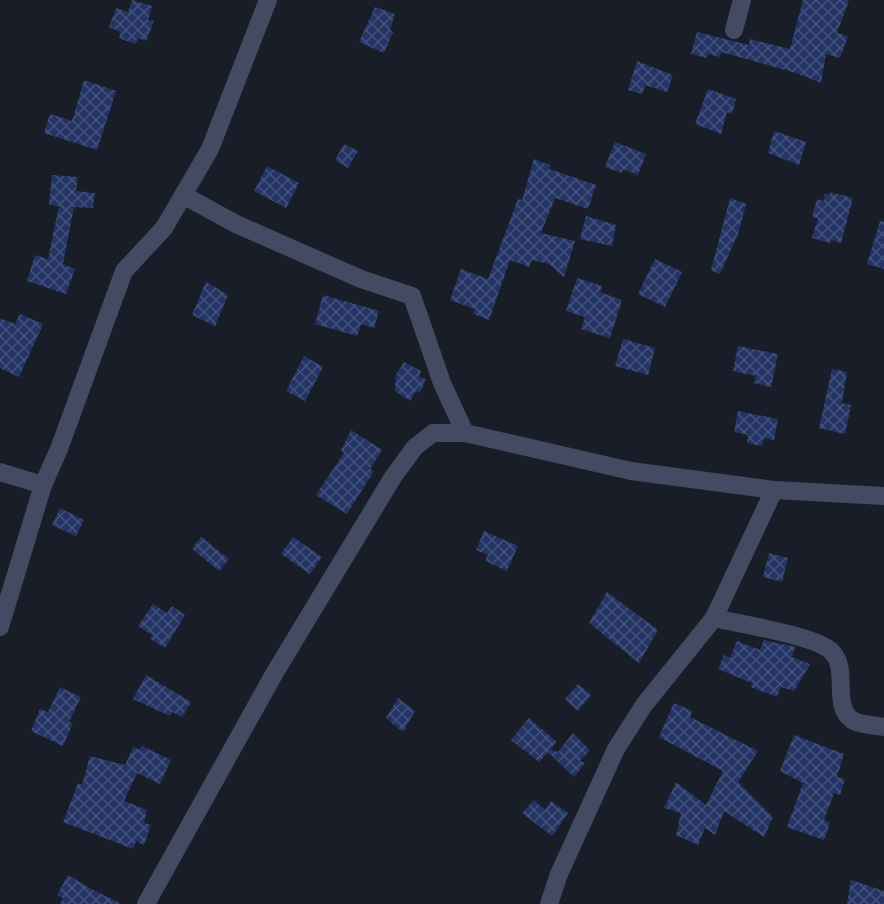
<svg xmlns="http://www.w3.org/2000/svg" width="884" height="904" font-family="'Sofia Sans Condensed',sans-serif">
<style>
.building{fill:url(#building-cross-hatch)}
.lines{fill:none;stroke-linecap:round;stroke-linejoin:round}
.minor{stroke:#424b61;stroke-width:18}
</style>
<defs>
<pattern id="building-cross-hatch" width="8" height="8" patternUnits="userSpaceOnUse" patternTransform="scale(1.5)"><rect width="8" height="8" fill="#243565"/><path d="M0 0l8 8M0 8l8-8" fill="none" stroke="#43527b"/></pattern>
</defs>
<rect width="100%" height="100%" fill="#181d28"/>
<!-- building -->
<g class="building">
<polygon points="132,0 152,6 148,20 154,21 146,41 138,38 135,44 119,38 121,32 109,27 116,8 128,12"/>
<polygon points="803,0 849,0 837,33 848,36 840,58 826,54 821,83 796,73 721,52 720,57 708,54 707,58 691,54 697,32 749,45 750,39 790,49"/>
<polygon points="375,7 395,14 390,30 393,32 384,53 359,42"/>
<polygon points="637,61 673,75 667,92 645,85 642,94 628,90"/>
<polygon points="84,80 116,91 97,150 44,133 50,114 72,121"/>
<polygon points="708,89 736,99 732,114 727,112 721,134 695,124"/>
<polygon points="774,131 806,142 799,165 768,153"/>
<polygon points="615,142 646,154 638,175 623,169 622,173 605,167"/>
<polygon points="344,144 358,151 348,168 335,160"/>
<polygon points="534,159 550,165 549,169 596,185 588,209 555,198 541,233 575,241 564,277 549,264 532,260 529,267 510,260 489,320 473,314 475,309 450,300 461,269 488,279 518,199 522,200"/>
<polygon points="267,166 299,183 286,208 254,191"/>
<polygon points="52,175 78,177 76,191 95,193 93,208 74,207 63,264 75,269 66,294 27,281 35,255 48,259 59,206 49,205"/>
<polygon points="830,192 853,198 841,243 831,240 830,243 812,238 818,218 812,217 817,199 824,201 825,194 830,195"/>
<polygon points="730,198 746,204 738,234 720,274 711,270"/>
<polygon points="586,216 616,225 612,246 580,239"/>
<polygon points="880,221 884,222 884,269 867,264"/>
<polygon points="655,259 682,272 665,307 638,294"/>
<polygon points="577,278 602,286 600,292 622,300 610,338 581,329 585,317 566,311"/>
<polygon points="206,282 228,295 215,326 192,315"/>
<polygon points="323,295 379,311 374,328 361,324 357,336 315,324"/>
<polygon points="20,314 43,324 19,377 0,368 0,318 15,324"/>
<polygon points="623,339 655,348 648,375 615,366"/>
<polygon points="738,346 778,354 771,387 754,383 756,376 733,371"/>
<polygon points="304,356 323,367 305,401 286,391"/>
<polygon points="404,362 421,371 419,377 426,379 420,393 416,391 410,401 395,391 396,375"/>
<polygon points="832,369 847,372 842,403 851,405 845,434 819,428"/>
<polygon points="738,411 778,419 774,440 764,438 762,446 747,443 748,435 734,432"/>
<polygon points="351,430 382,450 370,469 374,471 347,514 316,495 344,453 341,450"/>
<polygon points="60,508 84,520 76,536 52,525"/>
<polygon points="484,531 518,546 507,571 485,561 488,555 476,550"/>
<polygon points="201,537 229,559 219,571 192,549"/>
<polygon points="293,537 322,557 310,574 281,554"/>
<polygon points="769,553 788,558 782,582 763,577"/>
<polygon points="607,592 658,630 639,663 589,623"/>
<polygon points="153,604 167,613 172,606 185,615 165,648 150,639 152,635 138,626"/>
<polygon points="764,640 795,647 792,657 810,664 794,691 781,687 777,697 751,687 752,683 718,669 724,655 730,658 737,641 760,650"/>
<polygon points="146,675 191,702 182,717 172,712 170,716 133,699"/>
<polygon points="578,684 591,695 578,711 565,699"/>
<polygon points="60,687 81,697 69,722 73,723 63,746 31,731 40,709 48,712"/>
<polygon points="398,698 415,711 403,732 386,718"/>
<polygon points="674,703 692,711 690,717 758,751 738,782 773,817 764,837 724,811 715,835 705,828 698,845 676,835 681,813 664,808 676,782 706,805 723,771 659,737"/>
<polygon points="529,718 557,742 550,749 558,752 573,733 590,750 580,761 585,763 574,777 548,752 539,762 511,740"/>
<polygon points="794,735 844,754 837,777 845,779 840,795 834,793 824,820 830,823 824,840 787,827 803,783 780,771"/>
<polygon points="142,746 171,760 160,784 137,773 124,801 147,810 144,823 151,825 144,845 136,841 133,849 63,822 78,783 82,785 90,756 125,765 133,747 140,750"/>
<polygon points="534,800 545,810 551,801 568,813 552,836 522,813"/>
<polygon points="68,875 93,890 122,904 60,904 63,898 57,895"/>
<polygon points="851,880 884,891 884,904 847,904"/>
</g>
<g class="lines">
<!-- minor -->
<g class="minor">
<polyline points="734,30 742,0"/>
<polyline points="465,433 631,471 774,490 884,496"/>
<polyline points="0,472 43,485 59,449 124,271 164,228 210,149 268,0"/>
<path d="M714,618C739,624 814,635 831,651C850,668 831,705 852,720C860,725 875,725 884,727"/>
<polyline points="0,627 43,485"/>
<polyline points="146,904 274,674 393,477 415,447 433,433 465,433 442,383 412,296 361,279 236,224 183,195"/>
<polyline points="549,904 559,874 616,749 644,705 714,618 774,490"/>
</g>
</g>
</svg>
